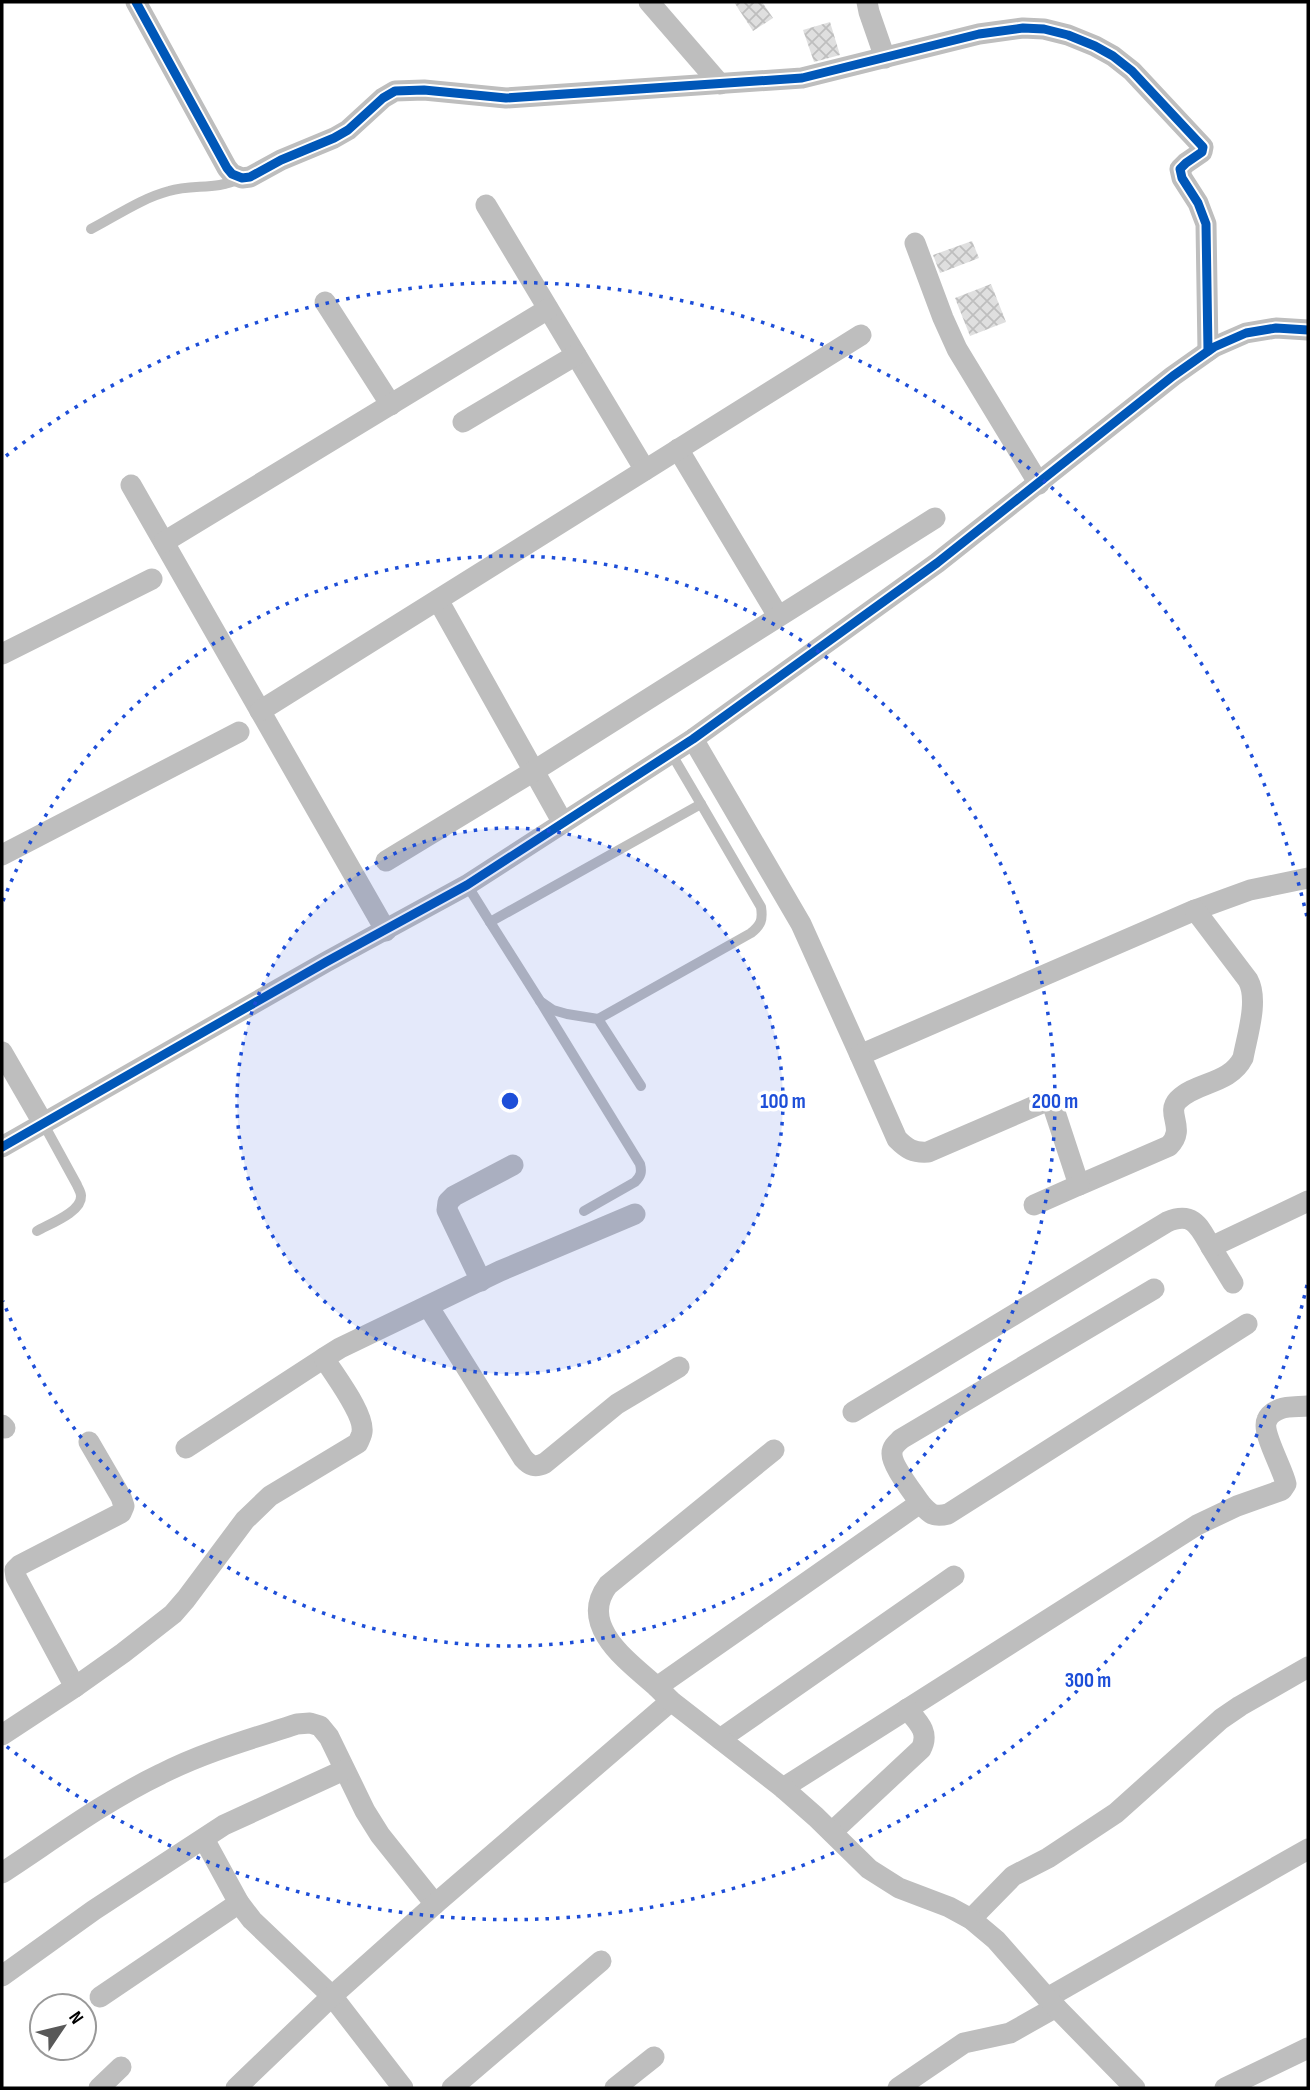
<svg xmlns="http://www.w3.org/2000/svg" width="1310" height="2090" font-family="'Sofia Sans Condensed',sans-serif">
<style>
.building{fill:url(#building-cross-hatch)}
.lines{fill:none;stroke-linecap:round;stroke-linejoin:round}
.service{stroke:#bebebe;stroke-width:10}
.minor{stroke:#bebebe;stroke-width:21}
.cycleway-casing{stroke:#fff;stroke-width:13}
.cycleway{stroke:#0057b8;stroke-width:9}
.ring{fill:none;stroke:#1d4ed8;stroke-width:3.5;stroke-dasharray:3.5 7}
.centre{fill:#1d4ed8;stroke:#fff;stroke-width:3.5}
.ring-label{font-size:21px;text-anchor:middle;font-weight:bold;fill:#1d4ed8;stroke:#fff;stroke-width:7;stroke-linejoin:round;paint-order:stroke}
</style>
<defs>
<pattern id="building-cross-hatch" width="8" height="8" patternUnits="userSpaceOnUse" patternTransform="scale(1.75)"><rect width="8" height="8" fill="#dfdfdf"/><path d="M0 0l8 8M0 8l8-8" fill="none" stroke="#bebebe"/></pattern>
</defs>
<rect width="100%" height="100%" fill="#fff"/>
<!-- building -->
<g class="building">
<polygon points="734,2 762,2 773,18 753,31"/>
<polygon points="830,22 840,55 814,62 803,30"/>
<polygon points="972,241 979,258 940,273 933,255"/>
<polygon points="991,284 1006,322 970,336 955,298"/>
</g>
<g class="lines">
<!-- service -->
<g class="service">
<path d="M91,229C116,216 142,198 169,191C192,184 217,190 239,179"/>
<polyline points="467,885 490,922 701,804 671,753"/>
<polyline points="490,922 540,1001 553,1010 567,1014 598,1019 641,1086"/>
<path d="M540,1001L640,1164C642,1172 641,1176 635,1182L584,1211"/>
<path d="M598,1019L751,933C761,925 763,920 761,907L701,804"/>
<path d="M37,1231C49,1224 82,1212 81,1196C81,1192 78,1188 77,1185L43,1123"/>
</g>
<!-- minor -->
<g class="minor">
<polyline points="136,2 227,168 232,174 242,178 250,177 281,160 334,138 348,130 383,98 395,91 424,90 506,98 802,78 979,34 1023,28 1044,29 1068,35 1095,46 1113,56 1132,71 1203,147 1202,152 1186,163 1180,169 1182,178 1198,203 1206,224 1208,351"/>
<polyline points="649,2 720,84"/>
<polyline points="867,2 869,12 885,58"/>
<polyline points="486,205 645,470"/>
<polyline points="915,243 943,318 957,349 1039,484"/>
<polyline points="325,302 391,405"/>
<polyline points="463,422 576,355"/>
<polyline points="678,449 778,616"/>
<polyline points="131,485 386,931"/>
<polyline points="164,542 548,309"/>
<polyline points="438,600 563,823"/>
<polyline points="2,654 152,579"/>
<polyline points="260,711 861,335"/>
<polyline points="693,739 801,924 860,1055 1195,910 1250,890 1308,878"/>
<polyline points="2,855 239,732"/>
<polyline points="386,861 534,771 935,518"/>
<polyline points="2,1052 43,1123"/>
<path d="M860,1055L897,1139C907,1149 913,1153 928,1152L1044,1102L1050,1103L1054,1109L1079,1185L1169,1146C1187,1128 1165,1114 1178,1100C1197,1081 1229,1085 1243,1058C1247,1036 1259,1000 1248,980L1195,910"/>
<polyline points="2,1147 326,962 467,885 693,739 937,563 1173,376 1214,347 1246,333 1276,328 1308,330"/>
<polyline points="1034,1205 1079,1185"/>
<polyline points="1211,1247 1233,1283"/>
<polyline points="481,1281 447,1210 448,1202 454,1196 513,1165"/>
<path d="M428,1306L523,1458C530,1466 535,1468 545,1463L617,1404L679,1367"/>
<path d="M853,1412L1167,1222C1193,1211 1199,1226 1211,1247L1308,1201"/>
<polyline points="2,1425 5,1428"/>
<polyline points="186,1448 324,1358"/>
<path d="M920,1503C929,1513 933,1518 948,1514L1247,1324"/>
<polyline points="75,1687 16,1577 15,1570 20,1565 121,1513 124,1506 121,1497 89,1442"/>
<path d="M657,1687C629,1662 577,1626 608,1585L774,1450"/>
<path d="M2,1735L75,1687L123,1653L173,1614L186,1599L245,1520L270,1496L358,1443C359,1440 362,1435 362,1432C365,1414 334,1375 324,1358L340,1348L500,1271L635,1214"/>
<polyline points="720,1739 954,1576"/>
<path d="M783,1788L1197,1525L1237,1506L1282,1490L1286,1484C1283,1469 1261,1432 1267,1420C1269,1415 1275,1411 1280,1409C1288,1406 1299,1407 1308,1406"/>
<path d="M832,1832L921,1749C930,1732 918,1722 907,1709"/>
<polyline points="204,1839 239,1903 252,1920 332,1996 403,2088"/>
<path d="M2,1873C54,1839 105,1801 161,1774C204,1752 251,1739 297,1724L310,1723L320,1726L329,1737L365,1811L380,1835L435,1904"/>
<polyline points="971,1919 1013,1876 1048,1858 1116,1813 1221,1719 1240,1706 1308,1667"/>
<polyline points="2,1976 94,1910 224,1825 344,1770"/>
<polyline points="100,1997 239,1903"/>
<polyline points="1047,1998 1308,1849"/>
<polyline points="99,2088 121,2067"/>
<polyline points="236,2088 332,1996 435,1904 671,1701"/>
<polyline points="452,2088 601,1961"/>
<polyline points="615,2088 654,2057"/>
<polyline points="898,2088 964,2043 1010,2033 1056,2007"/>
<path d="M1135,2088L1047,1998L996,1940L971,1919L949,1907L899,1888L869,1869L816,1817L783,1788L671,1701L657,1687L920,1503C913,1492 891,1465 892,1453C892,1447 897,1443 901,1439L1154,1289"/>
<polyline points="1225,2088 1308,2048"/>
</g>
<!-- cycleway casing -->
<g class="cycleway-casing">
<g id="cycleway">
<polyline points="136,2 227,168 232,174 242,178 250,177 281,160 334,138 348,130 383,98 395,91 424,90 506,98 802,78 979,34 1023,28 1044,29 1068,35 1095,46 1113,56 1132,71 1203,147 1202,152 1186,163 1180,169 1182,178 1198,203 1206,224 1208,351"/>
<polyline points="2,1147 326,962 467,885 693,739 937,563 1173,376 1214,347 1246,333 1276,328 1308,330"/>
</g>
</g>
<!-- cycleway -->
<use href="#cycleway" class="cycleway"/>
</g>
<!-- distance rings -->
<circle cx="510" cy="1101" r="273" fill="#1d4ed8" fill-opacity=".12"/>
<g class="ring">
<circle cx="510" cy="1101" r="273"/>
<path d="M3 901A545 545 0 1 1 3 1301"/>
<path d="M1307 1285A818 818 0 0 1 6 1746M6 456A818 818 0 0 1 1307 917"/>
</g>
<circle cx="510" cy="1101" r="10" class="centre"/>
<g class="ring-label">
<text x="783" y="1108">100 m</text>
<text x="1055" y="1108">200 m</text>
<text x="1088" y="1687">300 m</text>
</g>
<!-- border -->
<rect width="1310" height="2090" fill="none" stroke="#000000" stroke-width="7"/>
<!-- north arrow -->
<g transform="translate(63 2027) rotate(55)"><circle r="33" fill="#ffffff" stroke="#999999" stroke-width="2"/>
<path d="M0-5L12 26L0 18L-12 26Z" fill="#595959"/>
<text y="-10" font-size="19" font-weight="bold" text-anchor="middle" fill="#000000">N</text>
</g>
</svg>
